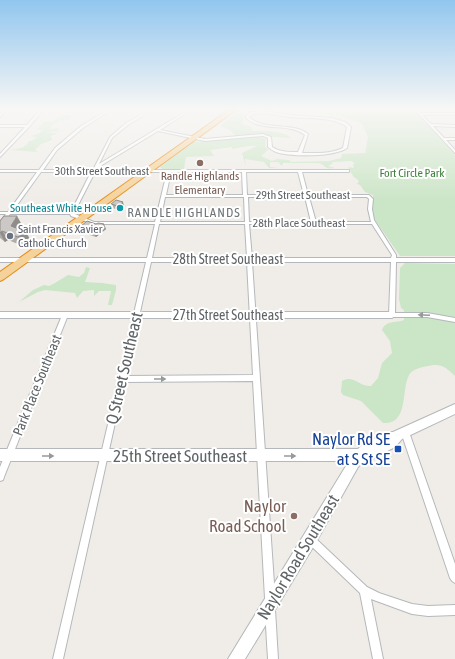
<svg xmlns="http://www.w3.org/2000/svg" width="455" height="659" font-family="'Asap Condensed',sans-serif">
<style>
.green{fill:#cbe5c7}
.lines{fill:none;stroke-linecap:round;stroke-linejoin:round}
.street-casing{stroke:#b5b8bb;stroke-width:2}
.secondary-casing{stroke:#b4b8bb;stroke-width:2}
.highway-casing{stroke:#e68912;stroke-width:2}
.street{fill:#fff;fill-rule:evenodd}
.secondary{fill:#fff;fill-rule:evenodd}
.highway{fill:#f5d29a;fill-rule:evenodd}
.wall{fill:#afaca9}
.shaded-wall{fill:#8f8c8a}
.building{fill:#ccc8c5;stroke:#8f8c8a}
.oneway{fill:#979a9c}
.education-dot{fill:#8d6e63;stroke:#fff;stroke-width:1.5}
.culture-dot{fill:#0f9aa8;stroke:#fff;stroke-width:1.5}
.worship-dot{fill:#6b7280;stroke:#fff;stroke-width:1.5}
.transit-dot{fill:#1a4fb4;stroke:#fff;stroke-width:1.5}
.labels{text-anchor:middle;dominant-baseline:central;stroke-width:4;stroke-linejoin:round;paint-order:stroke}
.far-street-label{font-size:12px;fill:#5f6467;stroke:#fff}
.far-park-label{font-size:12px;fill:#41813c;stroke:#fff}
.far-education-label{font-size:12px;fill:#785e54;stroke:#fff}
.far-culture-label{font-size:12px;fill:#0d838f;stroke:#fff;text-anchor:end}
.far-worship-label{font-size:12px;fill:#5b616d;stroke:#fff;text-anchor:start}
.far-neighbourhood-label{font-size:13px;letter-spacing:1px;fill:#707679;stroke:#fff}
.street-label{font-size:14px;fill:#5f6467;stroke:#fff}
.near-street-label{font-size:17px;fill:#5f6467;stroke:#fff}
.near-transit-label{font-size:17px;fill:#164399;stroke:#fff;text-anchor:end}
.near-education-label{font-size:17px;fill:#785e54;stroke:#fff;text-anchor:end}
</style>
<rect width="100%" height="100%" fill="#f0ede8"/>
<!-- green -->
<g class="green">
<path d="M239,110H247L244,116V120L241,123L251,127L252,131C260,130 286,131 291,138L274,137L261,134L236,136L230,130L220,126Z"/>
<path d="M290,110H413L455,155V256H400L373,217V195L365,192L360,185L357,184L359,181L353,176L348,167L354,168L353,164H355L352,161L333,162L332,164L328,166L335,168C323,170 326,164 318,163C306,163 294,163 283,163L282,166L278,162H270V167L279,168H269L264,162L245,159L246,167L242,153L257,146C248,145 241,148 232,149V147L210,150L214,156L186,157L184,169H162L160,167L193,142L256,136L266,139L265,146L268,150L261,156L272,161L277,159L289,160L291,162L329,161L341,158L342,154L365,153L368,137L362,124L339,115Z"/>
<path d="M63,115H77L71,116V118L69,120L59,121L58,123L53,124L50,129L58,128L59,131L45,133H56L57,134L50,136L52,138V140L41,144L35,150L38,152L10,150C17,149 26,148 29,141L34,140L33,139L38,138L31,136L40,133L43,130L37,129L44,123L41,121L53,122L54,120Z"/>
<path d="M405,263L455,264V376C445,367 442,363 428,366C422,367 412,369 409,375C401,390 409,425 383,423L361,401L343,395L341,392L342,381C353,374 360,387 371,386L378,378L382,363L392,353L390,341L382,330C386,320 396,323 404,320V310L401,308L399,299L400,268Z"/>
<polygon points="86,267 90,268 85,282 102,283 116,285 116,290 112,305 108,305 111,291 99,291 94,296 94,290 83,291 77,298 75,293 45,290 38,292 19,302 33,290 44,285 49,286 55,283 68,275 79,277 84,273"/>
</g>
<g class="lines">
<!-- street casing -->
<g class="street-casing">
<g id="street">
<polygon points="4,110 7,110 0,117 0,114"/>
<polygon points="40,110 43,110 29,127 0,157 0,154 25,127 0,127 0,125 27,125"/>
<path d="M108,110H111L83,128L57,150L43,170H93L110,137L126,123L149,110H152L128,125L112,138L99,164L188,110H191L160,130L205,139L263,134L271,137L272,147C280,152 289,152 298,152L305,135C288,122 263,133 246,118V116L251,112L265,111L288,115L332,118L345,122L351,127L347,148C335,157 290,157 276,152C273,151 271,149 268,147V138L263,136L205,141L158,131L97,168L96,170H349V172H302L308,195H369L373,199L372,209L374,220L396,255V258H455V262H396L395,313H427L455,318V322L427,317H390L389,315L391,262H252L275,598L273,601L270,603L267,601L265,598L253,381L124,382L63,659H53L146,262H0V258H147L155,224H93L71,216L70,214H10L2,226H0V222L6,214H0V212H8L37,172H0V170H39L55,148L81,126ZM265,113C273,114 281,116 290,117C307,119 333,116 347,127L343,148C331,154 316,153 302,153L308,134C291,121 265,132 249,117L253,114ZM41,172H91L71,212H12ZM95,172H167L155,222H94L75,214L74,213ZM171,172H242L243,195H166ZM246,172H298L304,195H247ZM165,197H244L245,222H160ZM248,197H305L311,222H249ZM309,197H367L369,199L368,209L371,222H316ZM159,224H245L247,258H152ZM249,224H372L392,255L391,258H252ZM151,262H247L253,375L126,376Z"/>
<polygon points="415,110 418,110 421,113 455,113 455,115 422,115 431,124 455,125 455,127 433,126 444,138 455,138 455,140 446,140 455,150 455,153"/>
<polygon points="63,313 65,313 68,315 4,477 3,480 0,481 0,467"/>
<polygon points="405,428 408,429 409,432 455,564 455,583 452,581 450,578 401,432 402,429"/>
<polygon points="310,535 313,536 367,587 379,593 412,604 428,606 455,605 455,615 428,616 412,614 371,599 383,659 373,659 360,593 307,542 306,539 307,536"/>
<polygon points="270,605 274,606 275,610 278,659 268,659 265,610 266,606"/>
</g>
</g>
<!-- secondary casing -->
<g class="secondary-casing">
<g id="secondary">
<polygon points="0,312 392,312 396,315 392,318 0,318"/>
<polygon points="455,404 455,414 402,439 395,447 372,459 364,461 358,467 315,544 245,659 228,659 349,461 0,461 0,449 358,449 365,442 391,432 393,432"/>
</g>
</g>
<!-- highway casing -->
<g class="highway-casing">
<polygon id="highway" points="229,110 236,110 4,279 0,281 0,272"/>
</g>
<!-- street -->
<use href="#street" class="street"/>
<!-- secondary -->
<use href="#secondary" class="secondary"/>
<!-- highway -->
<use href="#highway" class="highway"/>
</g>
<!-- wall -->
<g class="wall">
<polygon points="111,204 124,206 119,210 112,208"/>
<polygon points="0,221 22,225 19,229 31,241 23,246 8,240 5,242 0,238"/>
<polygon points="80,227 106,229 96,237 81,232"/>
</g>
<!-- shaded-wall -->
<g class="shaded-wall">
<polygon points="123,202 124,206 119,210 118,206"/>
<polygon points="17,216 22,225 16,235 11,226"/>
<polygon points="104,224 106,229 96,237 94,232"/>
<polygon points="2,231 8,240 5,242 0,233"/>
<polygon points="26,232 31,241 23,246 18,237"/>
</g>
<!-- building -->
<g class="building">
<polygon points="116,200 123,202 118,206 111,204"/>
<polygon points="4,216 17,216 11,226 26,232 18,237 2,231 0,233 0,221"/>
<polygon points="87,221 96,224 98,223 104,224 94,232 80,227"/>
</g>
<!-- one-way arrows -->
<defs><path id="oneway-solid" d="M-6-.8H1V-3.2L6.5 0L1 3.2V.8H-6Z"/></defs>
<g class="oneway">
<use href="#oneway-solid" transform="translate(424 315) rotate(-177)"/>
<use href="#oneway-solid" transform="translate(160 379)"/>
<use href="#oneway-solid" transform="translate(48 456)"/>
<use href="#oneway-solid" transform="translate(290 456)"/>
</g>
<!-- sky -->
<linearGradient id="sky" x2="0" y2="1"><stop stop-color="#91c6ef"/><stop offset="0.54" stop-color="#f8f7f5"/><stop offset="1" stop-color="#f8f7f5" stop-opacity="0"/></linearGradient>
<rect width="455" height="202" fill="url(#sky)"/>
<!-- markers -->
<g class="education-dot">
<circle cx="200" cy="163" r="4"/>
<circle cx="294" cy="516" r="4"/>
</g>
<circle class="culture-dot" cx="120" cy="208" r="4"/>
<circle class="worship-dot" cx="10" cy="236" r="4"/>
<rect class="transit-dot" x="394" y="445" width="8" height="8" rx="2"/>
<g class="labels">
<!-- far-street labels -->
<g class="far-street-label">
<text x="102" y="171">30th Street Southeast</text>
<text x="303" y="195">29th Street Southeast</text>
<text x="299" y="223">28th Place Southeast</text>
</g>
<!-- far-park labels -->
<g class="far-park-label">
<text x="412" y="173">Fort Circle Park</text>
</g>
<!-- far-education labels -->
<g class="far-education-label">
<text x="200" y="176">Randle Highlands<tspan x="200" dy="14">Elementary</tspan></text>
</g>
<!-- far-culture labels -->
<g class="far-culture-label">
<text x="112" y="208">Southeast White House</text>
</g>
<!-- far-worship labels -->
<g class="far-worship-label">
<text x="18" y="229">Saint Francis Xavier<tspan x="18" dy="14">Catholic Church</tspan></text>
</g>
<!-- far-neighbourhood labels -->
<g class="far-neighbourhood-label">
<text x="184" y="212">RANDLE HIGHLANDS</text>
</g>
<!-- street labels -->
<g class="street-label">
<text x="228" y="259">28th Street Southeast</text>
<text x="228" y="315">27th Street Southeast</text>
<text transform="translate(37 385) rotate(-68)">Park Place Southeast</text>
</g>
<!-- near-street labels -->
<g class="near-street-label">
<text transform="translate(124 368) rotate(-77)">Q Street Southeast</text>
<text x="180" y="456">25th Street Southeast</text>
<text transform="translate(298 557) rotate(-59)">Naylor Road Southeast</text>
</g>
<!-- near-transit labels -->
<g class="near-transit-label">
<text x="390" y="439">Naylor Rd SE<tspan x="390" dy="20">at S St SE</tspan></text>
</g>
<!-- near-education labels -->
<g class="near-education-label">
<text x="286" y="506">Naylor<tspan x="286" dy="20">Road School</tspan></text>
</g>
</g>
</svg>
